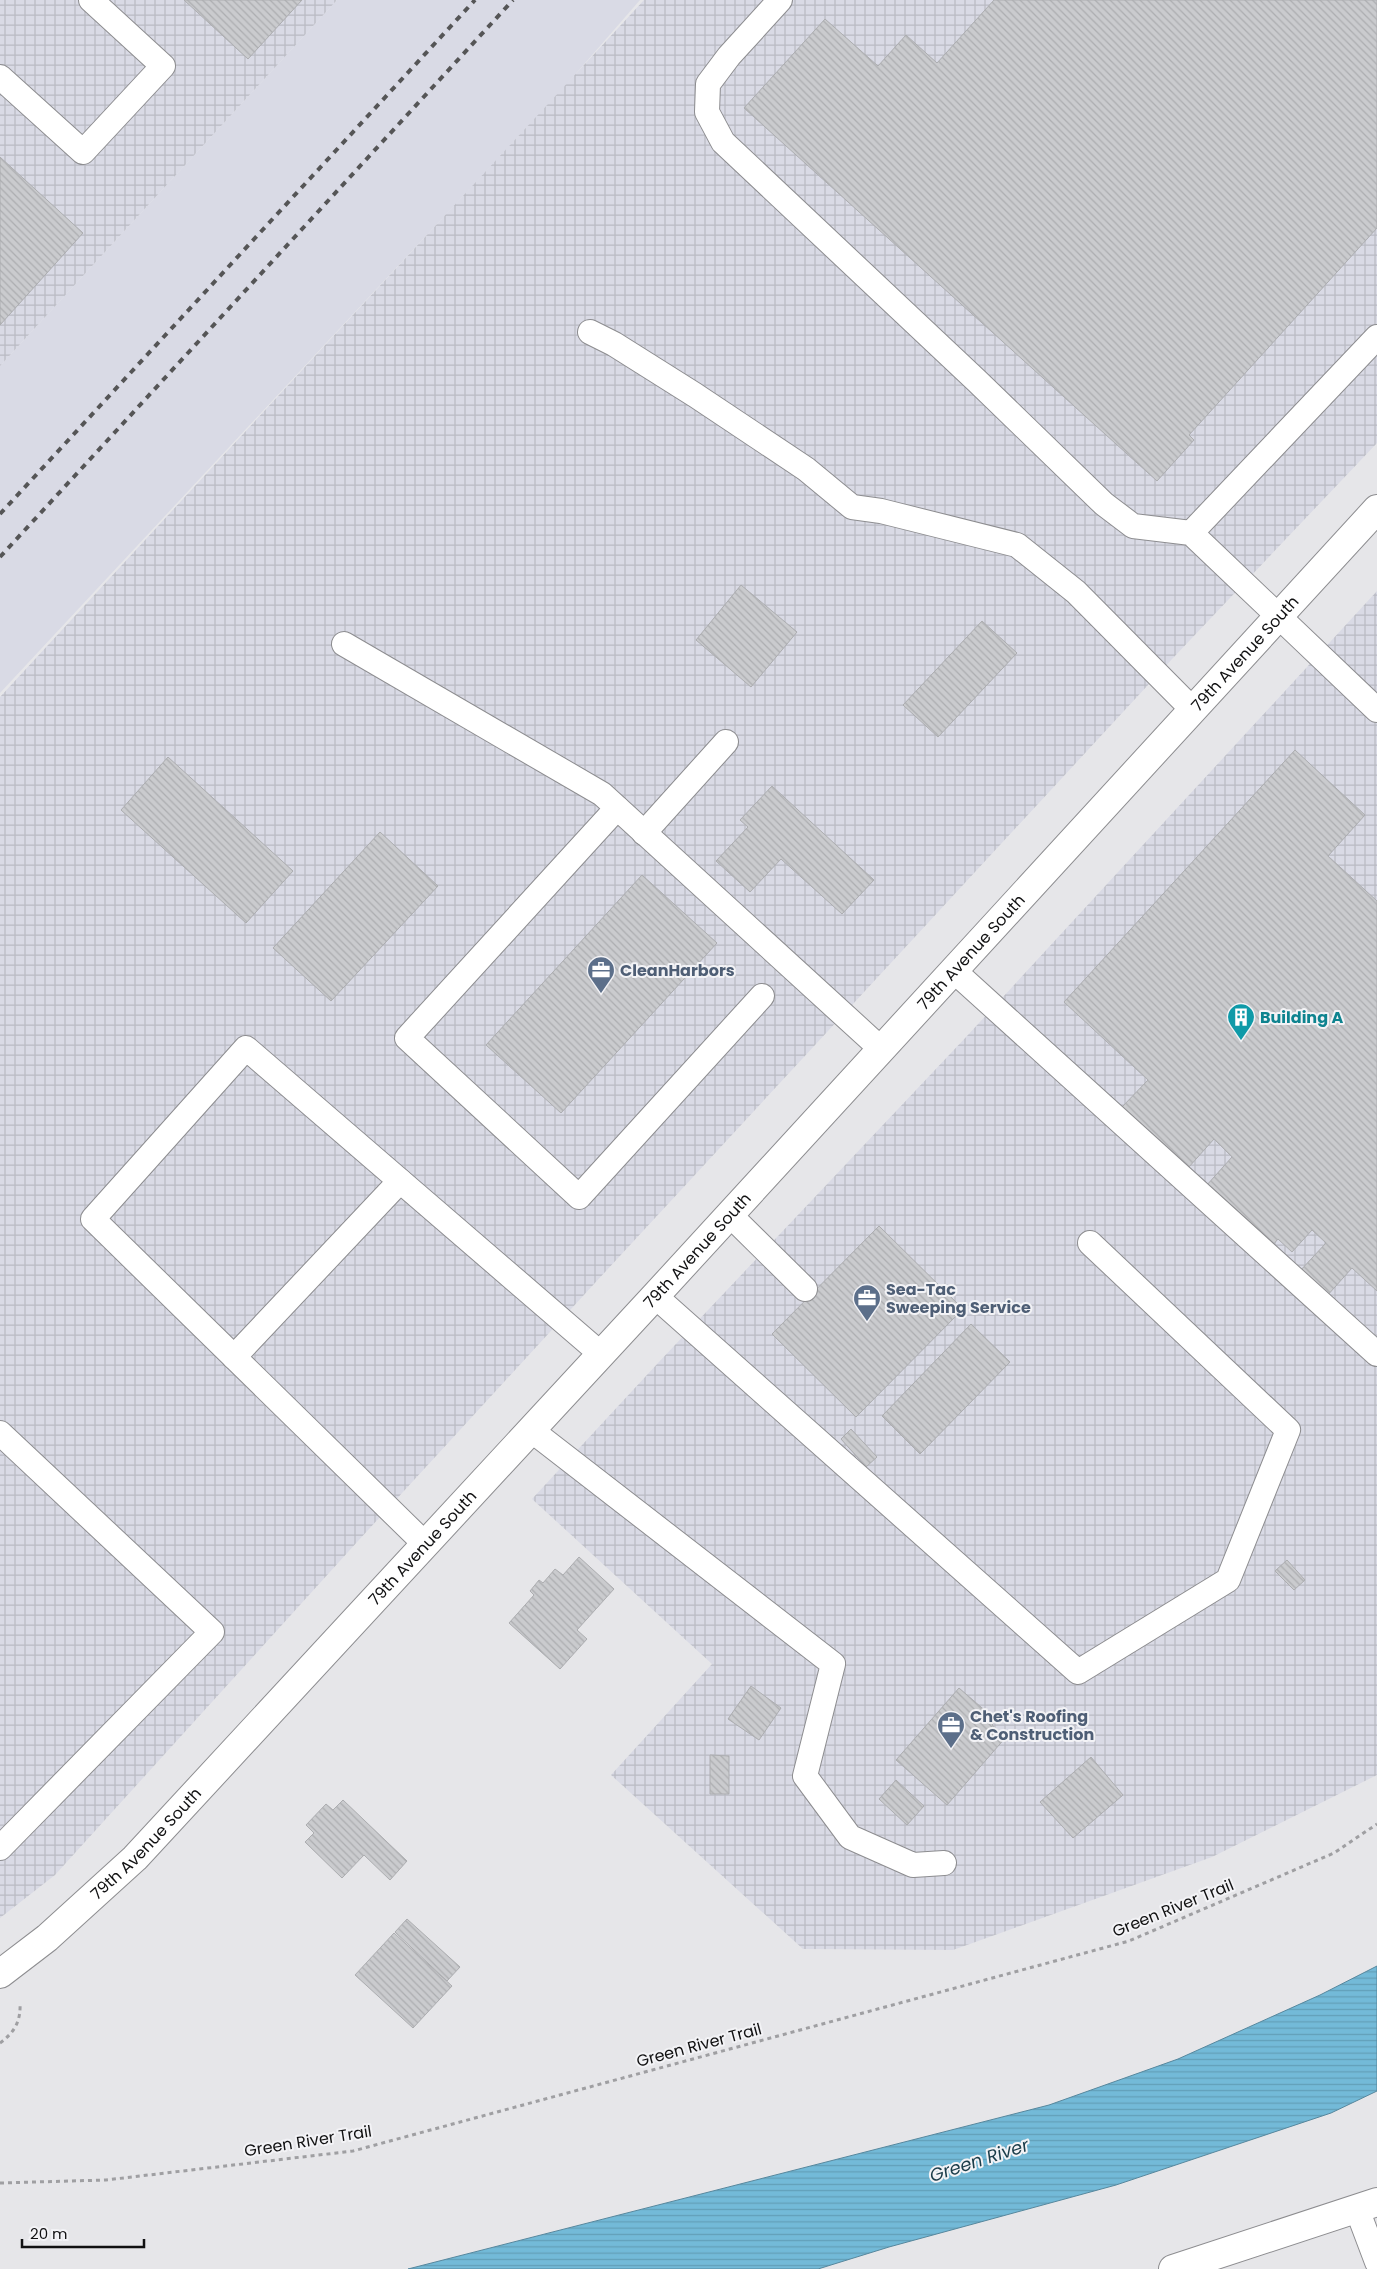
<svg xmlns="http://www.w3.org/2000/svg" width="1377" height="2269" font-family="Poppins,sans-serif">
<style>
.built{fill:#d9dae5}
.industrial{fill:url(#industrial-grid)}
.water{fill:url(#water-rules);stroke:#56879d}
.building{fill:url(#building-back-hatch);stroke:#acadb0}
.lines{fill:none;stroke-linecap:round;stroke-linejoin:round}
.service-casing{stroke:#8d8d90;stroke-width:26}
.minor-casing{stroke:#8d8d90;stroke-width:30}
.path{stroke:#9f9fa2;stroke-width:3;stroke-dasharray:4 4;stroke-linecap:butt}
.service{stroke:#fff;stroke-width:24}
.minor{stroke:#fff;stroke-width:28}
.rail{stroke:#555556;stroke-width:4;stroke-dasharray:6 6;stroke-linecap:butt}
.labels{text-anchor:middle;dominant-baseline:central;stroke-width:4;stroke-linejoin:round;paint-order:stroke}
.street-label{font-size:16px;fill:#111112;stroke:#f3f3f6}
.service-label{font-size:16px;font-weight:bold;fill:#4e5e75;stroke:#f3f3f6;text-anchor:start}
.culture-label{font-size:16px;font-weight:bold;fill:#0d838f;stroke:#f3f3f6;text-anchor:start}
.water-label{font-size:18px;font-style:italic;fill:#1b3d4a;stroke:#f3f3f6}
</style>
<defs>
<pattern id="industrial-grid" width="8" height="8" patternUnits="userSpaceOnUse" patternTransform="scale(1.25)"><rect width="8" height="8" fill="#d9dae5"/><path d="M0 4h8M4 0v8" fill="none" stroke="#b9bac3"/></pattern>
<pattern id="water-rules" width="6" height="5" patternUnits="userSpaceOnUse" patternTransform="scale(1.25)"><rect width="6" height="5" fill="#73bad8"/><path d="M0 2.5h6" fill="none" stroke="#629fb8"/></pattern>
<pattern id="building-back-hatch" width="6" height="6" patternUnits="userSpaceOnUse" patternTransform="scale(1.25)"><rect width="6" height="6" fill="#cacbce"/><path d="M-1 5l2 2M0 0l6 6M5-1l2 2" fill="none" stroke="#acadb0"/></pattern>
</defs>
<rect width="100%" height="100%" fill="#e6e6e9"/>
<!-- built -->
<polygon class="built" points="337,0 640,0 560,92 0,693 0,366"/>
<!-- industrial -->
<g class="industrial">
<polygon points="0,0 337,0 0,366"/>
<polygon points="644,0 1377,0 1377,443 1173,658 594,1284 358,1541 55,1875 0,1918 0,697"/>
<polygon points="1377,591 1377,1775 1212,1857 953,1950 803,1949 611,1775 712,1664 532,1499 658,1363 967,1036"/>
</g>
<!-- water -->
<polygon class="water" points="1377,1966 1377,2091 1331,2113 1116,2185 889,2247 818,2269 408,2269 1049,2105 1178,2059 1320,1995"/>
<!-- building -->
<g class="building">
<polygon points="184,0 302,0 248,59"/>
<polygon points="994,0 1377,0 1377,228 1189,435 1194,440 1157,481 744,108 825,19 878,66 906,35 937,63"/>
<polygon points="0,157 83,233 0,325"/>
<polygon points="741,585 797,632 751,687 696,640"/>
<polygon points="982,621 1017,653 938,737 903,705"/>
<polygon points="1295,750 1365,815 1328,856 1377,901 1377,1291 1352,1268 1326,1297 1299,1272 1326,1243 1312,1230 1292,1252 1278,1239 1272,1246 1206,1186 1232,1157 1214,1139 1188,1168 1122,1107 1148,1080 1064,1002"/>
<polygon points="168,757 293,871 246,923 121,810"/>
<polygon points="772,786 874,880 842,914 781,859 750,892 716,861 748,827 740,820"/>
<polygon points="380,832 438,886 331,1001 273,948"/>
<polygon points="642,875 717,943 561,1113 486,1045"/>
<polygon points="879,1226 963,1309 856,1417 772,1334"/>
<polygon points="971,1324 1010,1362 920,1454 882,1416"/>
<polygon points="851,1429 877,1457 866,1467 841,1439"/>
<polygon points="579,1557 614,1589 577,1630 587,1639 560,1669 509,1623 534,1595 530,1591 539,1580 543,1583 555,1569 563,1575"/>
<polygon points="1287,1560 1305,1580 1294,1590 1275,1571"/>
<polygon points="751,1686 781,1708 759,1740 728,1719"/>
<polygon points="959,1688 996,1720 992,1725 1006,1737 947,1805 896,1760"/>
<polygon points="710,1755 729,1756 729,1794 710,1794"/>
<polygon points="1091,1757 1123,1795 1073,1838 1040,1802"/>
<polygon points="896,1780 924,1806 907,1825 879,1799"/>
<polygon points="343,1800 407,1861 390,1880 364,1855 342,1878 305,1842 314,1833 306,1825 326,1804 333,1810"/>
<polygon points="407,1919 460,1967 447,1981 395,1932"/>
<polygon points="394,1933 452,1986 413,2028 355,1975"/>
</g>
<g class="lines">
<!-- service casing -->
<g class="service-casing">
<g id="service">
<polyline points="780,0 729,56 708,84 707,112 723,142 977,381 1104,504 1133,526 1191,533 1377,710"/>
<polyline points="0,77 83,152 163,66 91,0"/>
<polyline points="590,332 614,344 695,395 806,469 852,507 881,511 1017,545 1076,592 1192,709"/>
<polyline points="1191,533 1377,337"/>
<polyline points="344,644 602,794 880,1048"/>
<polyline points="617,808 407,1038 579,1197 762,996"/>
<polyline points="644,833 726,742"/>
<polyline points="953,970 1377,1354"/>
<polyline points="729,1214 805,1289"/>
<polyline points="655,1296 1078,1672 1228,1580 1288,1430 1090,1243"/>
<polyline points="234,1357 400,1181"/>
<polyline points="531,1430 833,1664 805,1776 850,1837 913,1865 944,1863"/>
<polyline points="0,1433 212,1632 0,1848"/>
<polyline points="425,1544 93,1219 246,1048 601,1354"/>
<polyline points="1357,2209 1377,2262"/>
</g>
</g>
<!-- minor casing -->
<g class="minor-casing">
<g id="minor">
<path id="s1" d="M0,1974L47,1938L135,1858L655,1296L1377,509"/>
<polyline points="1173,2269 1377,2202"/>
</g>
</g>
<!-- path -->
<g class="path">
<path d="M0,2043C15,2032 21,2021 20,2002"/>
<polyline points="0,2183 106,2180 353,2151 1129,1941 1334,1853 1377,1824"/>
</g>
<!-- service -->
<use href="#service" class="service"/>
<!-- minor -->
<use href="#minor" class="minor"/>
<!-- rail -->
<g class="rail">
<polyline points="0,514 475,0"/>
<polyline points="0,557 513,0"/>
</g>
</g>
<!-- icons -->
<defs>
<g id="office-pin" transform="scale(1.4375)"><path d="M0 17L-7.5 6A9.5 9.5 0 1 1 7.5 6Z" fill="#5c6f8a" stroke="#f3f3f6"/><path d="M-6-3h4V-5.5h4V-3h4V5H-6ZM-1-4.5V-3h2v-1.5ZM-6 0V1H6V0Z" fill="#fff"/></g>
<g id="building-pin" transform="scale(1.4375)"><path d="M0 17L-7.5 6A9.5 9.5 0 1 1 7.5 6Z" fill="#0f9aa8" stroke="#f3f3f6"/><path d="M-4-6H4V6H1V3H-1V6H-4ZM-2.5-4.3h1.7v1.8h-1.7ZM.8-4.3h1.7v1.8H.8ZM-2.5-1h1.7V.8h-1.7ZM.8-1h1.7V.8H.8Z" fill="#fff"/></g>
</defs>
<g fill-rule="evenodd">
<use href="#office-pin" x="601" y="970"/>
<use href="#building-pin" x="1241" y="1017"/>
<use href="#office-pin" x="867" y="1298"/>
<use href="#office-pin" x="951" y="1725"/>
</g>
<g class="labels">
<!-- street labels -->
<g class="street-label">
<text stroke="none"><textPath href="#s1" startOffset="1816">79th Avenue South</textPath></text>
<text stroke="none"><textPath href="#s1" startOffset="1411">79th Avenue South</textPath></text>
<text stroke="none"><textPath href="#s1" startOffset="1006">79th Avenue South</textPath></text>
<text stroke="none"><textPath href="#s1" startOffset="601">79th Avenue South</textPath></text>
<text stroke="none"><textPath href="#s1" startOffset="196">79th Avenue South</textPath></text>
<text transform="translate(1173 1908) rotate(-22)">Green River Trail</text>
<text transform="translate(699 2045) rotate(-15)">Green River Trail</text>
<text transform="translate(308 2141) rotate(-9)">Green River Trail</text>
</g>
<!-- service labels -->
<g class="service-label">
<text x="620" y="970">CleanHarbors</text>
<text x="886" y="1289">Sea-Tac<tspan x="886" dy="18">Sweeping Service</tspan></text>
<text x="970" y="1716">Chet's Roofing<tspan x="970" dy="18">&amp; Construction</tspan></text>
</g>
<!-- culture labels -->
<g class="culture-label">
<text x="1260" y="1017">Building A</text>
</g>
<!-- water labels -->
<g class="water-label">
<text transform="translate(979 2160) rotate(-18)">Green River</text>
</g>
</g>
<!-- scale -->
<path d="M22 2239v8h122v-8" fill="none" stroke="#111112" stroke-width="2.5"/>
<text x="30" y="2239" font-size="15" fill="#111112" stroke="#f3f3f6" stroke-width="4" paint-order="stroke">20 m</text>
</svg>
